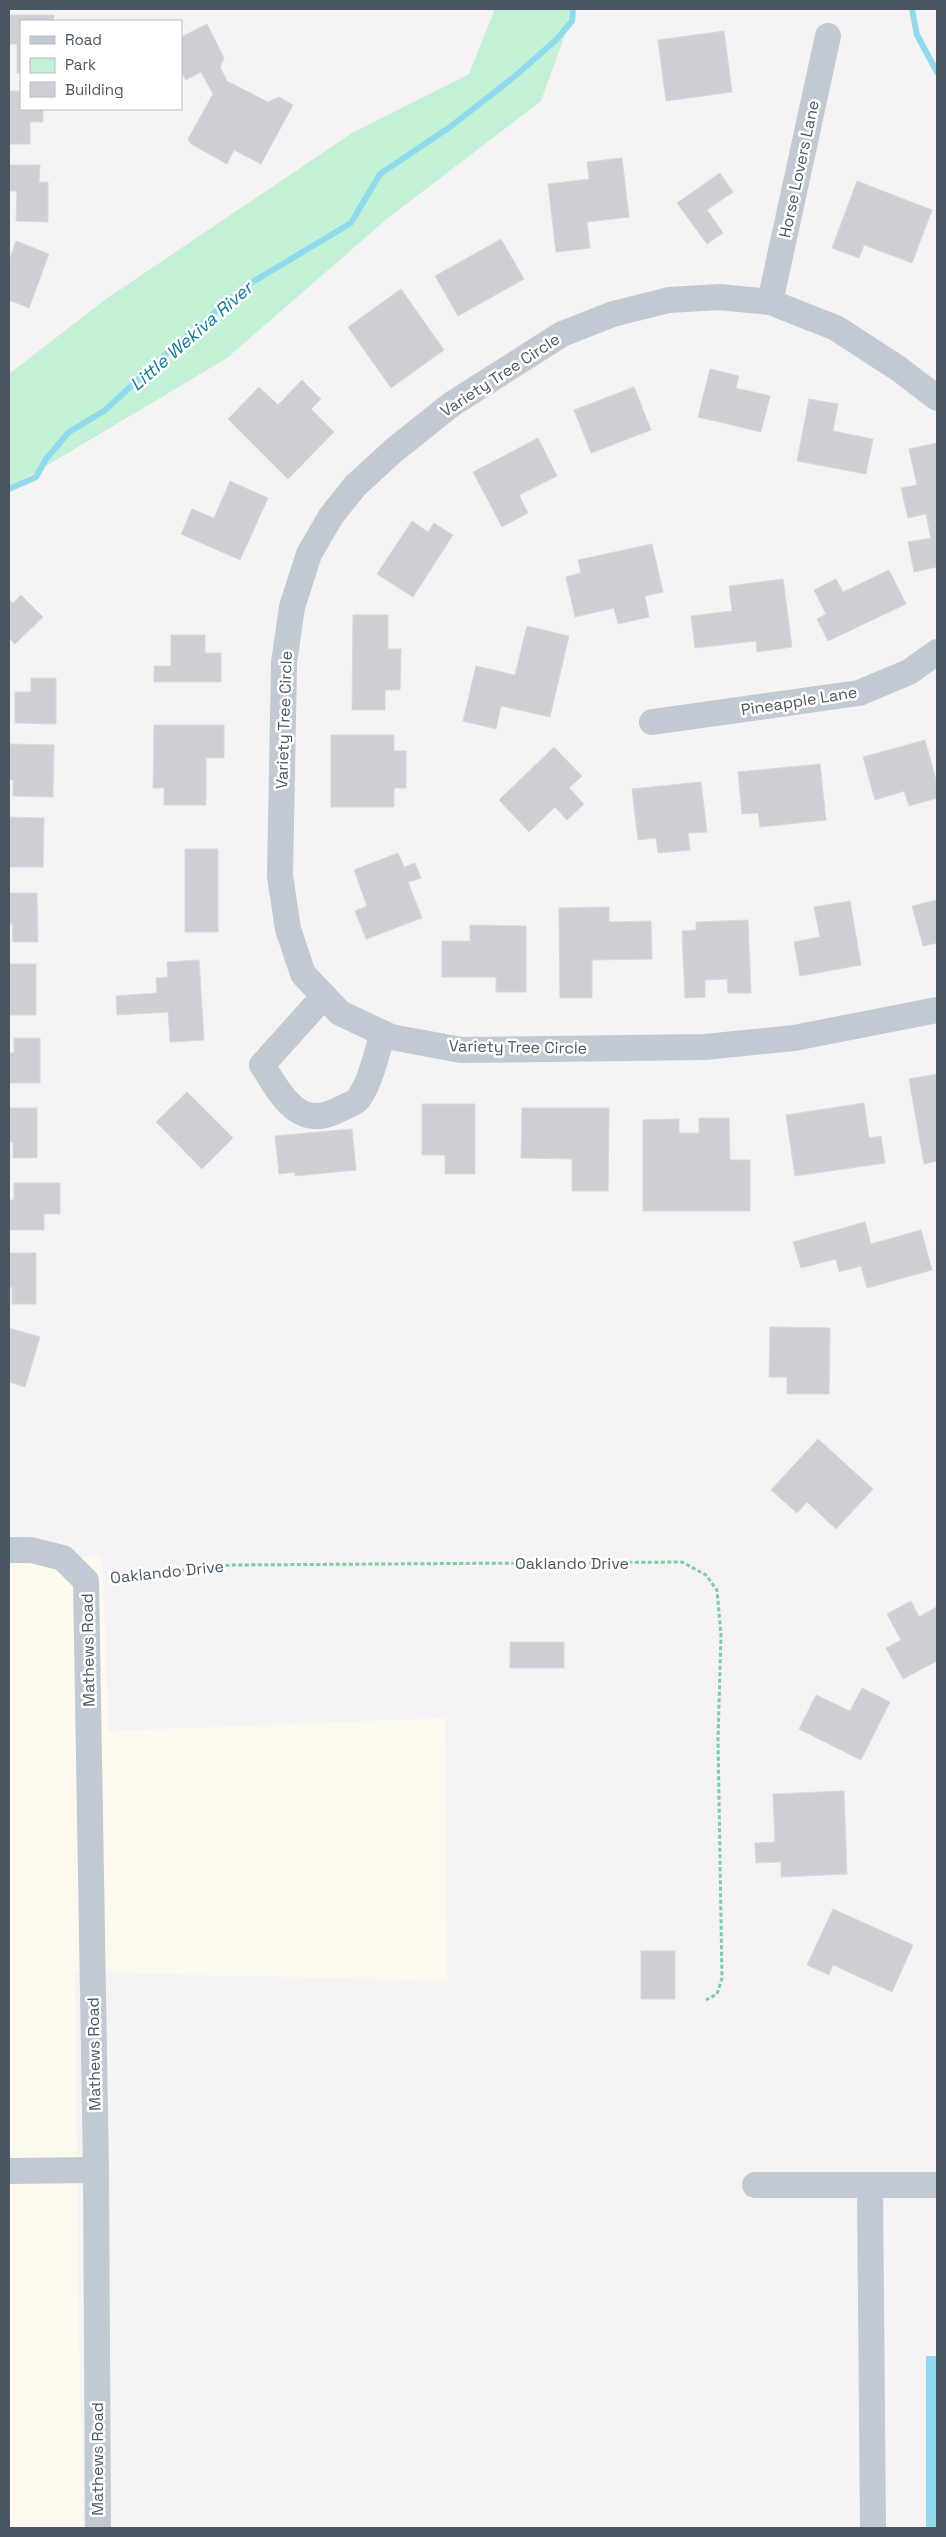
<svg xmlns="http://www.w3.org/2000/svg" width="946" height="2537" font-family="'Space Grotesk',sans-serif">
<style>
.commercial{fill:#fdf9ef}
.green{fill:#c3f1d5}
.water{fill:#90daee}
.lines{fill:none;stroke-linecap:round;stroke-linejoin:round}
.stream{stroke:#90daee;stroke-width:6}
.building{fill:#cdcfd5;stroke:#d7d9de}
.path{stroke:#7ad0a6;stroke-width:3;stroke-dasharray:4 2.5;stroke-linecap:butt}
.minor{stroke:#c1cad2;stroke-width:26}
.labels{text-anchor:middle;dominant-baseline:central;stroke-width:5;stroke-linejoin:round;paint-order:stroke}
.street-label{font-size:16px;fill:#4a5661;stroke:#fff}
.water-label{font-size:18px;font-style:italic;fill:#0c7c9b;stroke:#fff}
</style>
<rect width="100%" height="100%" fill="#f5f3f3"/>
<!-- commercial -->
<polygon class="commercial" points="102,1556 109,1731 445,1718 447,1981 75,1972 79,2337 83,2528 9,2528 9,1559"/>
<!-- green -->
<polygon class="green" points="495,9 570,9 567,29 541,101 388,218 227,358 9,488 9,374 106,299 352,133 469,74"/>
<!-- water -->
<rect class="water" x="926" y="2356" width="11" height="172"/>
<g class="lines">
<!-- stream -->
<g class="stream">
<polyline points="912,9 917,35 937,72"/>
<polyline points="9,489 36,477 46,459 69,432 104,411 174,347 246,286 351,223 380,174 450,127 514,77 556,40 572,21 573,9"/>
</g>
</g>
<!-- building -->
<g class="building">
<polygon points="9,15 54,15 54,21 21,21 21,73 17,73 17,44 9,44"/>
<polygon points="207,24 224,58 220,67 227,81 268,102 279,97 293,105 261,164 234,150 227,164 191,144 188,139 213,94 201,72 186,80 181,72 181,37"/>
<polygon points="724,31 732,92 666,101 658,40"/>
<polygon points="9,91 21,91 21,109 43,109 43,122 30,122 30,144 9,144"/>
<polygon points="622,158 629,217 587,222 590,248 556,252 548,184 589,179 587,162"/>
<polygon points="9,165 40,165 39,182 48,182 48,222 16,221 17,191 9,191"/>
<polygon points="720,173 733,192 707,210 723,233 707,244 677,203"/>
<polygon points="857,181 932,210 912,263 864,245 859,258 832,248"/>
<polygon points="501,239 524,279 458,316 435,276"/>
<polygon points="16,241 49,254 29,308 9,300 9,261"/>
<polygon points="401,289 444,350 391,388 348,327"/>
<polygon points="710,369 739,376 736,388 770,396 761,432 698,417"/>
<polygon points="302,380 321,399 311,409 334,432 288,479 228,419 259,387 278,405"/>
<polygon points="634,387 651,430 591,453 574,410"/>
<polygon points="809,399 838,404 833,431 873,439 866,474 797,461"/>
<polygon points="538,438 557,476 519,495 528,513 502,527 473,472"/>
<polygon points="937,443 937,567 914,572 908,542 931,538 926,514 908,518 901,488 917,485 909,449"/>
<polygon points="230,481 268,498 240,560 181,534 192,509 214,518"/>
<polygon points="412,521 428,532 434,523 453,535 413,597 377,574"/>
<polygon points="652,544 663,592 645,596 649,617 618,624 614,608 575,617 566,577 581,573 578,560"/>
<polygon points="889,570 906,604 828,641 817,619 826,614 814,590 836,579 843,592"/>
<polygon points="783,579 792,647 757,652 756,641 695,648 691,616 732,611 729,586"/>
<polygon points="21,595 43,617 15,644 9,638 9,599 13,603"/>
<polygon points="353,615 388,615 388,649 401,649 400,690 385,690 385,710 352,710"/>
<polygon points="527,626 569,636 550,717 501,706 496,729 463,721 476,666 515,675"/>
<polygon points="171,635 205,635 205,653 221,653 221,682 154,682 154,666 171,666"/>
<polygon points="31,678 56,678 56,724 15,723 15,692 31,692"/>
<polygon points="154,725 224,725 224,758 206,758 206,805 164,805 164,788 153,788"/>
<polygon points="331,735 394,735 394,751 406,751 406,788 394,788 394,807 331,807"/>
<polygon points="925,740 937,783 937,798 909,806 904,791 875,800 863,757"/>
<polygon points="9,744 54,745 53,797 13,796 13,780 9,779"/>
<polygon points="554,747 582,776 569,788 584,804 567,820 555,807 529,832 499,800"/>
<polygon points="820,764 826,820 760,827 758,813 742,814 738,772"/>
<polygon points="701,782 707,832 688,833 690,850 658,853 656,838 638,840 632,789"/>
<polygon points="9,817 44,818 43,867 9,867"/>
<rect x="185" y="849" width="33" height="83"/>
<polygon points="398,853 404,867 415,863 421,878 408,882 422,918 366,939 355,911 367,906 354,870"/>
<polygon points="9,893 37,893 38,942 13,942 12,923 9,923"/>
<polygon points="937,900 937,943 923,946 912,906"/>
<polygon points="850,901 861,965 800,976 794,942 820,937 814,907"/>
<polygon points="609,907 609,922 651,921 652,959 592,960 592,998 560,998 559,908"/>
<polygon points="748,920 751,993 728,993 727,979 705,980 705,997 685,998 682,931 696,930 696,922"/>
<polygon points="470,925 526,926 526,992 496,992 496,977 442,977 442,941 470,941"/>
<polygon points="199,960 204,1040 170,1042 168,1012 117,1015 116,996 157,993 156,978 168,977 167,962"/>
<rect x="9" y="964" width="27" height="51"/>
<polygon points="14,1038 40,1038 40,1083 9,1083 9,1053 14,1053"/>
<polygon points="937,1074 937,1161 924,1164 909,1079"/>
<polygon points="187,1092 233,1138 202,1169 156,1122"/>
<polygon points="864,1103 869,1138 881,1136 885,1163 795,1176 786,1115"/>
<polygon points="422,1104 475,1104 475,1174 445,1174 445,1155 422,1155"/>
<polygon points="9,1108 37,1108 37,1158 13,1158 13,1142 9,1142"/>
<polygon points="522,1108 609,1108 608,1191 572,1191 572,1159 521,1158"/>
<polygon points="699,1118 729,1118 730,1160 750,1160 750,1211 643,1211 643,1120 679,1119 679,1133 699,1133"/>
<polygon points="352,1129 356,1170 295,1176 295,1172 279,1174 275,1136"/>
<polygon points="14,1183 60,1183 60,1214 44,1214 44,1230 9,1230 9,1200 14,1200"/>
<polygon points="865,1222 871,1244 921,1230 932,1270 867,1288 861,1266 839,1272 836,1259 801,1268 793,1242"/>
<polygon points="9,1253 36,1253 36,1304 12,1304 12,1287 9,1287"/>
<polygon points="770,1327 830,1328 829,1394 787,1394 787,1377 769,1377"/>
<polygon points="9,1328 40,1337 25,1387 9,1382"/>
<polygon points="818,1439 873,1489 836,1529 807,1502 797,1513 771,1490"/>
<polygon points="911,1601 919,1617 936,1607 937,1609 937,1661 903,1679 886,1648 901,1640 887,1614"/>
<rect x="510" y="1642" width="54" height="26"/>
<polygon points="862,1688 890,1702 861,1760 799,1729 816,1695 850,1711"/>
<polygon points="844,1791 847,1874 781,1877 781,1862 756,1863 755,1843 775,1842 773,1794"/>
<polygon points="833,1909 913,1945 892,1992 833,1965 829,1975 807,1965"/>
<rect x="641" y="1951" width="34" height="48"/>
</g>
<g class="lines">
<!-- path -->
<polyline class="path" points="109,1578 232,1565 682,1562 706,1575 717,1590 721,1635 718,1740 722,1978 717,1994 706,2000"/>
<!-- minor -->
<g class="minor">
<polyline points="770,302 828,36"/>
<polyline points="937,398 899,369 836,328 770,302 719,297 669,300 613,314 562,334 452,404 393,451 355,486 331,516 309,554 292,607 284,663 280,876 288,929 303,974 340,1013 391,1037 461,1050 705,1047 794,1038 937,1010"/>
<polyline points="652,722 859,693 909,672 937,652"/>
<path d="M324,996L262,1065C281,1094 298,1132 340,1109C346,1106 356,1103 359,1098C372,1079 376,1054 383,1033"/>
<polyline points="9,1550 31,1550 63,1558 86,1581 96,2170 98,2528"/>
<polyline points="9,2171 96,2170"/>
<polyline points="755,2185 937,2185"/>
<polyline points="870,2185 873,2528"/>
</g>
</g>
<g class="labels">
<!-- street labels -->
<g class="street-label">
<text transform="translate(799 169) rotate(-78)">Horse Lovers Lane</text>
<text transform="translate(500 375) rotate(-33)">Variety Tree Circle</text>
<text transform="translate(799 701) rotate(-9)">Pineapple Lane</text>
<text transform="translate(284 720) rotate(-88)">Variety Tree Circle</text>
<text transform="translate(518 1047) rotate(1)">Variety Tree Circle</text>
<text x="572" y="1563">Oaklando Drive</text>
<text transform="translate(167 1572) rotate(-6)">Oaklando Drive</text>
<text transform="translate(88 1650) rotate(-91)">Mathews Road</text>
<text transform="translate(94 2054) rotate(-91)">Mathews Road</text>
<text transform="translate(97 2459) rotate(-90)">Mathews Road</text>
</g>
<!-- water labels -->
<g class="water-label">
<text transform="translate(191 336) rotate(-41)">Little Wekiva River</text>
</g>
</g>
<!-- border -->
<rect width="946" height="2537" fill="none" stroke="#4a5661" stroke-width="20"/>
<!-- legend -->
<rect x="20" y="20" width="162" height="90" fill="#ffffff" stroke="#b7bbc0"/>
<rect x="30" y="36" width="25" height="8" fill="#c1cad2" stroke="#b7bbc0"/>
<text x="65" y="45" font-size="15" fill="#4a5661">Road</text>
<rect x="30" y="58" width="25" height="15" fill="#c3f1d5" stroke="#b7bbc0"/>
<text x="65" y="70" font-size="15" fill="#4a5661">Park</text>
<rect x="30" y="82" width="25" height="15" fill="#cdcfd5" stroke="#b7bbc0"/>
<text x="65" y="95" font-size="15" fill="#4a5661">Building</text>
</svg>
